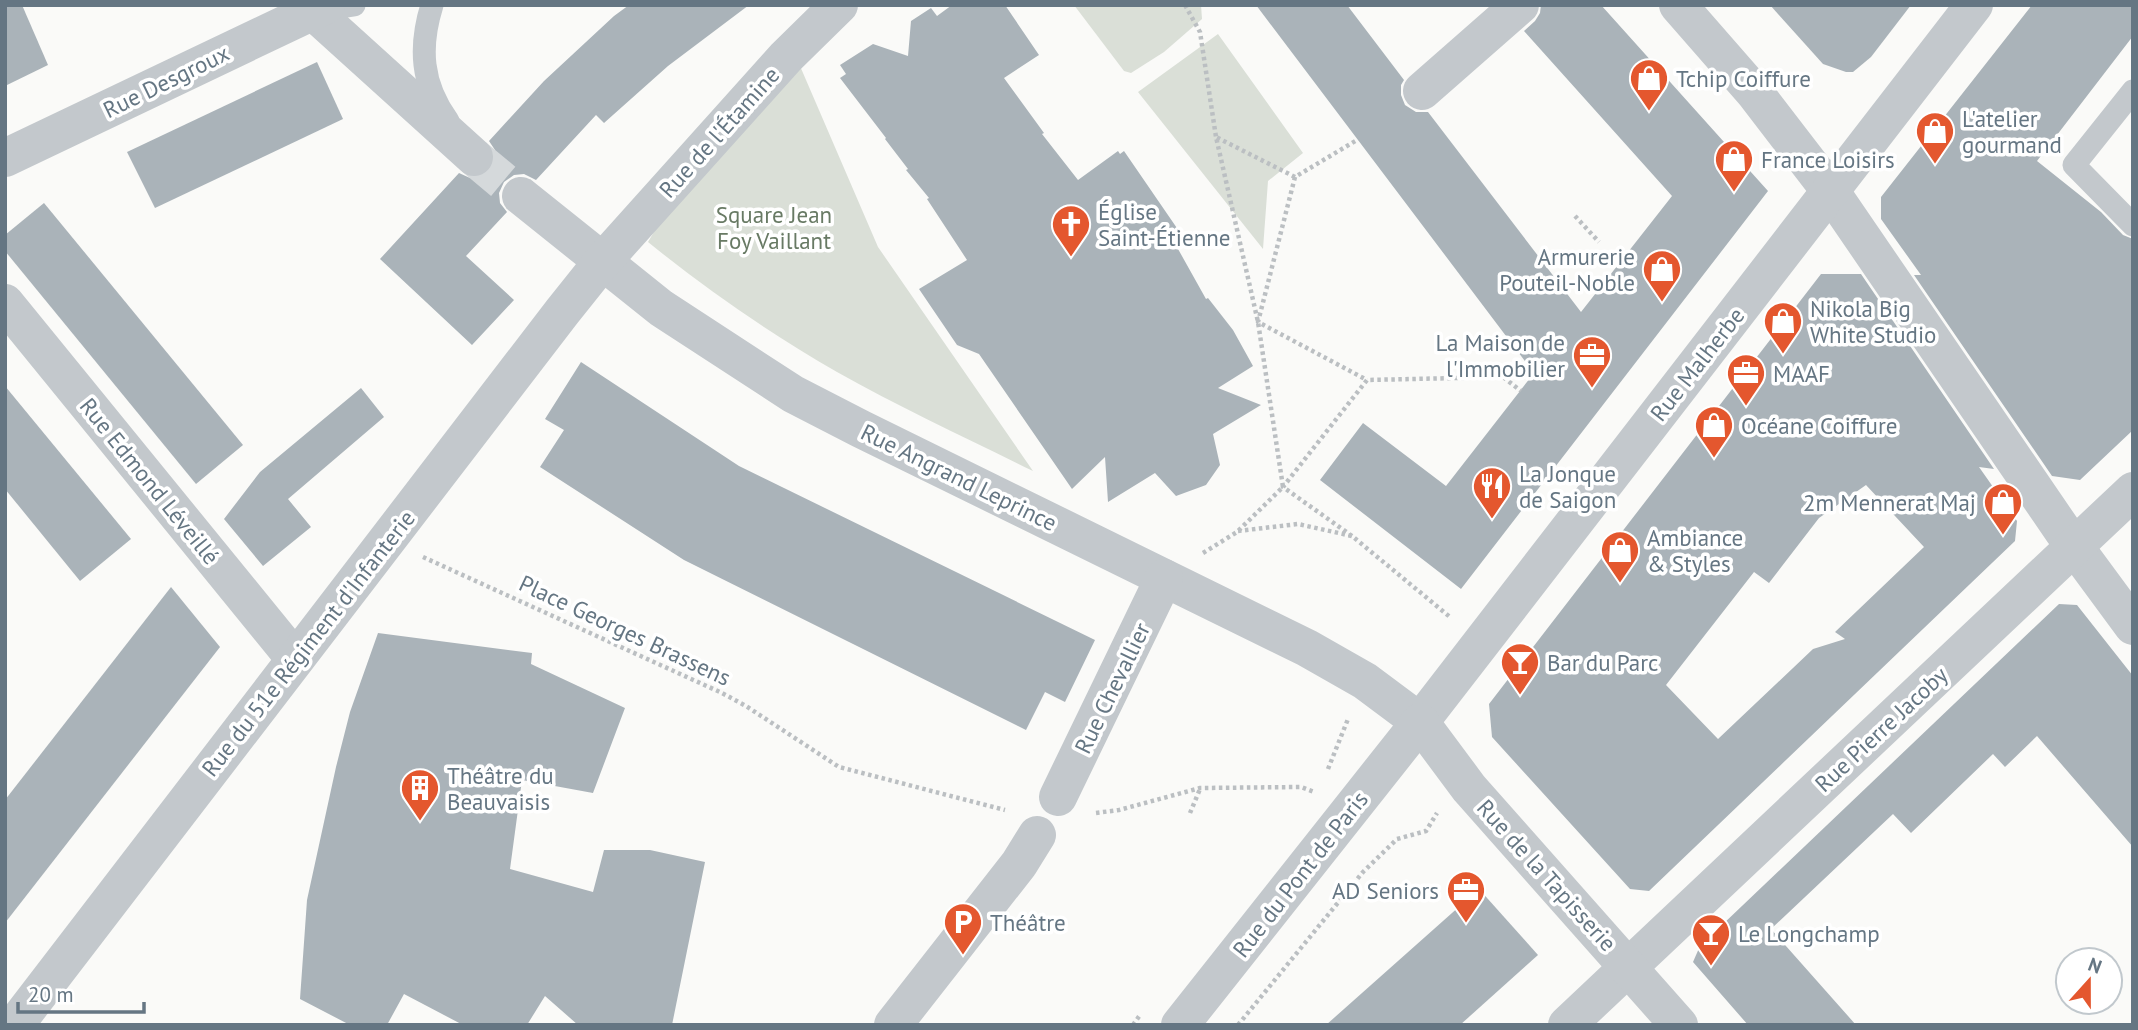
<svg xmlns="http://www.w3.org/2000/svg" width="2138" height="1030" font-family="'PT Sans',sans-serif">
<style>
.green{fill:#dadfd7}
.building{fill:#aab3b9;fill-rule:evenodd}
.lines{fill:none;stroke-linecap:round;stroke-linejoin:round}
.minor-tunnel{stroke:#d5d9db;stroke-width:38;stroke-dasharray:38 19;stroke-linecap:butt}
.path{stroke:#bbbfc2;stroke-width:4.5;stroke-dasharray:3.5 3.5;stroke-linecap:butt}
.service{stroke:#c3c8cc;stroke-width:23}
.minor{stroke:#c3c8cc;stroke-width:38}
.tertiary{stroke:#c3c8cc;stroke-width:38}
.labels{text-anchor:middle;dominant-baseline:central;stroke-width:7;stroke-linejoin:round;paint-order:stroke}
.poi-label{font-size:23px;fill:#657683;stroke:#fff;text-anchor:start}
.street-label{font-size:23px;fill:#657683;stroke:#fff}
.park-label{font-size:23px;fill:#687a64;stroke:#fff}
</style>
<rect width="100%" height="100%" fill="#fafaf8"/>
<!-- green -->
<g class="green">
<polygon points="1074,5 1201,5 1202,19 1164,52 1131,73 1124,71"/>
<polygon points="1218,34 1303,153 1268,181 1263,249 1138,92"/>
<path d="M800,66L878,247L1033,471C968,439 901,408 837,372C771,334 707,290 648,242L658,225Z"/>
</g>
<!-- building -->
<g class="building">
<polygon points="5,5 22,5 48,65 5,86"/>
<polygon points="629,5 749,5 668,66 604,123 596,115 536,180 524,174 514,175 504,182 499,193 500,203 507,212 466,256 514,300 472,345 380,259 459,173 470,178 480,178 490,172 495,161 495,150 489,141 544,81 614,16"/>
<polygon points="952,5 1005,5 1039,55 1004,78 1044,133 1042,134 1078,180 1118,151 1120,154 1124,151 1181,234 1173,240 1206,299 1208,298 1233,330 1253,366 1218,388 1261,405 1213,434 1220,465 1206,485 1176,496 1155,473 1108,502 1105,457 1072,489 979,354 957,345 919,289 967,260 927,199 929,198 906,170 908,169 885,139 886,138 840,78 846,74 840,65 873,44 908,56 911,21 931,8 937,16"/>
<polygon points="1256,5 1347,5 1404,80 1401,85 1401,95 1405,105 1416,112 1428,112 1581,312 1672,196 1524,31 1535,21 1540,13 1541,5 1601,5 1768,191 1461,589 1320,480 1363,423 1446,486 1534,373"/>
<polygon points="1770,5 1911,5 1871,57 1853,72 1846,72 1823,64"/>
<polygon points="2032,5 2133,5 2133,36 2037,161 2101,212 2123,235 2133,239 2133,430 2080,480 2052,476 1914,275 1921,275 1881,219 1881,197"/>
<polygon points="317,62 343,119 155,208 127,152"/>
<polygon points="44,203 243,445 196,484 5,251 5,235"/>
<path d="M1821,274H1861L1994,469L1979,467L2017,521L2015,541L1649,891L1630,889L1492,737L1489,704ZM1866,485L1924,547L1835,632L1845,639L1813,649L1718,739L1666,685L1754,572L1769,583L1819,518Z"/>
<polygon points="581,362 739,466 1095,640 1065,702 1045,692 1026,730 684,560 540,467 564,430 545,419"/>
<polygon points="5,386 131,539 80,581 5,489"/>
<polygon points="361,388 384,417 288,499 311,527 263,566 224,519 260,472"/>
<polygon points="171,587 220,647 5,923 5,800"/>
<polygon points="2059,604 2077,605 2133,676 2133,847 2037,736 2005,767 1993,754 1911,833 1893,814 1771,929 1856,1025 1748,1025 1693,962 1700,946"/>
<polygon points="378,633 532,653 531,664 625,708 593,793 522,780 510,869 593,892 604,850 650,850 705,862 672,1025 578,1025 545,996 527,1025 463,1025 404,994 387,1025 350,1025 300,999 307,900 336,767 350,712"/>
<polygon points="1479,889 1538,955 1460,1025 1326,1025"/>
</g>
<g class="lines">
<!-- minor-tunnel -->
<polyline class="minor-tunnel" points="474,157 521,196"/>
<!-- path -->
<g class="path">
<polyline points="1185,5 1200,32 1216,137"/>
<polyline points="1295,177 1258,322 1367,380"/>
<polyline points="1575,216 1599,242"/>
<polyline points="1238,531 1298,524 1352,536 1450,617"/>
<polyline points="1352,536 1283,487 1367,380 1503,377 1521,391"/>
<polyline points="1203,553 1237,532 1283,487 1258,322 1216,137 1295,177 1357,140"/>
<polyline points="423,557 722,693 746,706 839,767 1005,810"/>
<polyline points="1328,769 1348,719"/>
<polyline points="1096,813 1119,810 1200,788 1301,787 1314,792"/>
<polyline points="1190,813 1200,789"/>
<polyline points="1133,1025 1140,1015"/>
<polyline points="1238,1025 1363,872 1397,839 1426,831 1437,813"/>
</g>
<!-- service -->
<g class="service">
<path d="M432,5C419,47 421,84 448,121"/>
<polyline points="315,11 354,5"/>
<polyline points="2133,91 2074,165 2133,225"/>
</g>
<!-- minor -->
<g class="minor">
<polyline points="306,5 474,157"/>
<polyline points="1678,5 1754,92 1831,192 2063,531 2133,626"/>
<polyline points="1422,91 1520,5"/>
<polyline points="5,158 326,5"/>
<polyline points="521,196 661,308 793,394 861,429 1307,648 1365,681 1420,722 1974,5"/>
<polyline points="5,303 295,659"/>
<polyline points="1058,797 1164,578"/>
<polyline points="15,1025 562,312 602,262 786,57 839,5"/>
<polyline points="893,1025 1019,864 1037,835"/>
<polyline points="1567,1025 2133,491"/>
</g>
<!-- tertiary -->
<polyline class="tertiary" points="1180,1025 1420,722 1469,788 1679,1025"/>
</g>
<!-- icons -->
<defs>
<g id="shop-pin" transform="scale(2.0125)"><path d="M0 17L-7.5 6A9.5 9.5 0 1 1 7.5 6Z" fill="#e4572e" stroke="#fff"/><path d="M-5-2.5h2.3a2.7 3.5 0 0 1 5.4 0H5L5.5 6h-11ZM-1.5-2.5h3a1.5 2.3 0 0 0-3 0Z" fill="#fff"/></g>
<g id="church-pin" transform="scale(2.0125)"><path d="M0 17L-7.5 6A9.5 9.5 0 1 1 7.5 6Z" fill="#e4572e" stroke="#fff"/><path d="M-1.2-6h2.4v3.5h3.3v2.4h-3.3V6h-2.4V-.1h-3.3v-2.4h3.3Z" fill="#fff"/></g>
<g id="office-pin" transform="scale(2.0125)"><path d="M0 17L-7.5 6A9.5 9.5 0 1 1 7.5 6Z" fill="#e4572e" stroke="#fff"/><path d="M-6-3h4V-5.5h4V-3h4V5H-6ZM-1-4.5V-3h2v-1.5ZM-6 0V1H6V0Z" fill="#fff"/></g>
<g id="restaurant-pin" transform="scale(2.0125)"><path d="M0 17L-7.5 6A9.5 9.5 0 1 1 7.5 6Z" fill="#e4572e" stroke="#fff"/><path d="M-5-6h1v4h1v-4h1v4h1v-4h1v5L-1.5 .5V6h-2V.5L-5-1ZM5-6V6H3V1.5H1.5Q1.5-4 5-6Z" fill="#fff"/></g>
<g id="bar-pin" transform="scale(2.0125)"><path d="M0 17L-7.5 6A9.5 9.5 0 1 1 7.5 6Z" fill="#e4572e" stroke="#fff"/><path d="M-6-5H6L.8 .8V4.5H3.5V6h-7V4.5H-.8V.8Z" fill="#fff"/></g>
<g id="building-pin" transform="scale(2.0125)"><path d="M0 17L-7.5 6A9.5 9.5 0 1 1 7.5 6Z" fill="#e4572e" stroke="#fff"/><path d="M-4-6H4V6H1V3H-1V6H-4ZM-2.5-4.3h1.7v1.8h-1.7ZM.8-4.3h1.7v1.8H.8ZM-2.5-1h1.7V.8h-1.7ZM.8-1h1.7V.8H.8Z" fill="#fff"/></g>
<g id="parking-pin" transform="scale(2.0125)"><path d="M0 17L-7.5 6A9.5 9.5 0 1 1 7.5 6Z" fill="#e4572e" stroke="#fff"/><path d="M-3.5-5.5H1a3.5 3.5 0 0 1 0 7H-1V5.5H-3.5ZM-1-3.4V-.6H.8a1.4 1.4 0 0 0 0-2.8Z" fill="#fff"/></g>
</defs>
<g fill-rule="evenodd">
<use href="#shop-pin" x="1649" y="78"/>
<use href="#shop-pin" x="1935" y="131"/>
<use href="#shop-pin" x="1734" y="159"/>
<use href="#church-pin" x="1071" y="224"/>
<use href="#shop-pin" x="1662" y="269"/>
<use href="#shop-pin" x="1783" y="321"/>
<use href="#office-pin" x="1592" y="355"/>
<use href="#office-pin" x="1746" y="373"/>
<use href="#shop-pin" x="1714" y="425"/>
<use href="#restaurant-pin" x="1492" y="486"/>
<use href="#shop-pin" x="2003" y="502"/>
<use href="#shop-pin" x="1620" y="550"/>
<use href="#bar-pin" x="1520" y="662"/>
<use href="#building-pin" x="420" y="788"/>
<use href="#office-pin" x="1466" y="890"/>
<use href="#parking-pin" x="963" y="922"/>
<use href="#bar-pin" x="1711" y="933"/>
</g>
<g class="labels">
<!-- poi labels -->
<g class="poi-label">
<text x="1676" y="78">Tchip Coiffure</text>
<text x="1962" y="118">L'atelier<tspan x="1962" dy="26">gourmand</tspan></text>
<text x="1761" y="159">France Loisirs</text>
<text x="1098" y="211">Église<tspan x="1098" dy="26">Saint-Étienne</tspan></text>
<text x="1635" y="256" text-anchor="end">Armurerie<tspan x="1635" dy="26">Pouteil-Noble</tspan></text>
<text x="1810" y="308">Nikola Big<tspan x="1810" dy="26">White Studio</tspan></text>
<text x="1565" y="342" text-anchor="end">La Maison de<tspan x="1565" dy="26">l'Immobilier</tspan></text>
<text x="1773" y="373">MAAF</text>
<text x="1741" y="425">Océane Coiffure</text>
<text x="1519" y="473">La Jonque<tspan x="1519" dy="26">de Saigon</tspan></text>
<text x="1976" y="502" text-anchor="end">2m Mennerat Maj</text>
<text x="1647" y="537">Ambiance<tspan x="1647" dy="26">&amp; Styles</tspan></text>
<text x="1547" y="662">Bar du Parc</text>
<text x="447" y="775">Théâtre du<tspan x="447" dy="26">Beauvaisis</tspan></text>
<text x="1439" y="890" text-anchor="end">AD Seniors</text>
<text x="990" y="922">Théâtre</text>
<text x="1738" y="933">Le Longchamp</text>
</g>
<!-- street labels -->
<g class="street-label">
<text transform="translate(166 81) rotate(-26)">Rue Desgroux</text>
<text transform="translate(719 132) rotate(-48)">Rue de l'Étamine</text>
<text transform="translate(1697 364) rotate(-52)">Rue Malherbe</text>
<text transform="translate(959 477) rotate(26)">Rue Angrand Leprince</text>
<text transform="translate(150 481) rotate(51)">Rue Edmond Léveillé</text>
<text transform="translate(625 630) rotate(25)">Place Georges Brassens</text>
<text transform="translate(308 643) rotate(-52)">Rue du 51e Régiment d'Infanterie</text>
<text transform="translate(1112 688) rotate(-64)">Rue Chevallier</text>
<text transform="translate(1881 729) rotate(-43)">Rue Pierre Jacoby</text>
<text transform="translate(1300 874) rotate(-52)">Rue du Pont de Paris</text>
<text transform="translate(1547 875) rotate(48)">Rue de la Tapisserie</text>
</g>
<!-- park labels -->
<g class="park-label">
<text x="774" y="214">Square Jean<tspan x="774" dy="26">Foy Vaillant</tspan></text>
</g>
</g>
<!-- border -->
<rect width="2138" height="1030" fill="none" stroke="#657683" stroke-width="14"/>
<!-- north arrow -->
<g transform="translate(2089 981) rotate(21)"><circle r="33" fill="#ffffff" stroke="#c1c8cd" stroke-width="2"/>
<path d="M0-5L12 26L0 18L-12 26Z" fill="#e4572e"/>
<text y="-10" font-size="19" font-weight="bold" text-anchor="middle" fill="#657683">N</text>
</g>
<!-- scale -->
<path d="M18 1002v10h126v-10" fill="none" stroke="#657683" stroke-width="3.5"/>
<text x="28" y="1002" font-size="21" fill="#657683" stroke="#ffffff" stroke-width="5" paint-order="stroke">20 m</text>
</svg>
